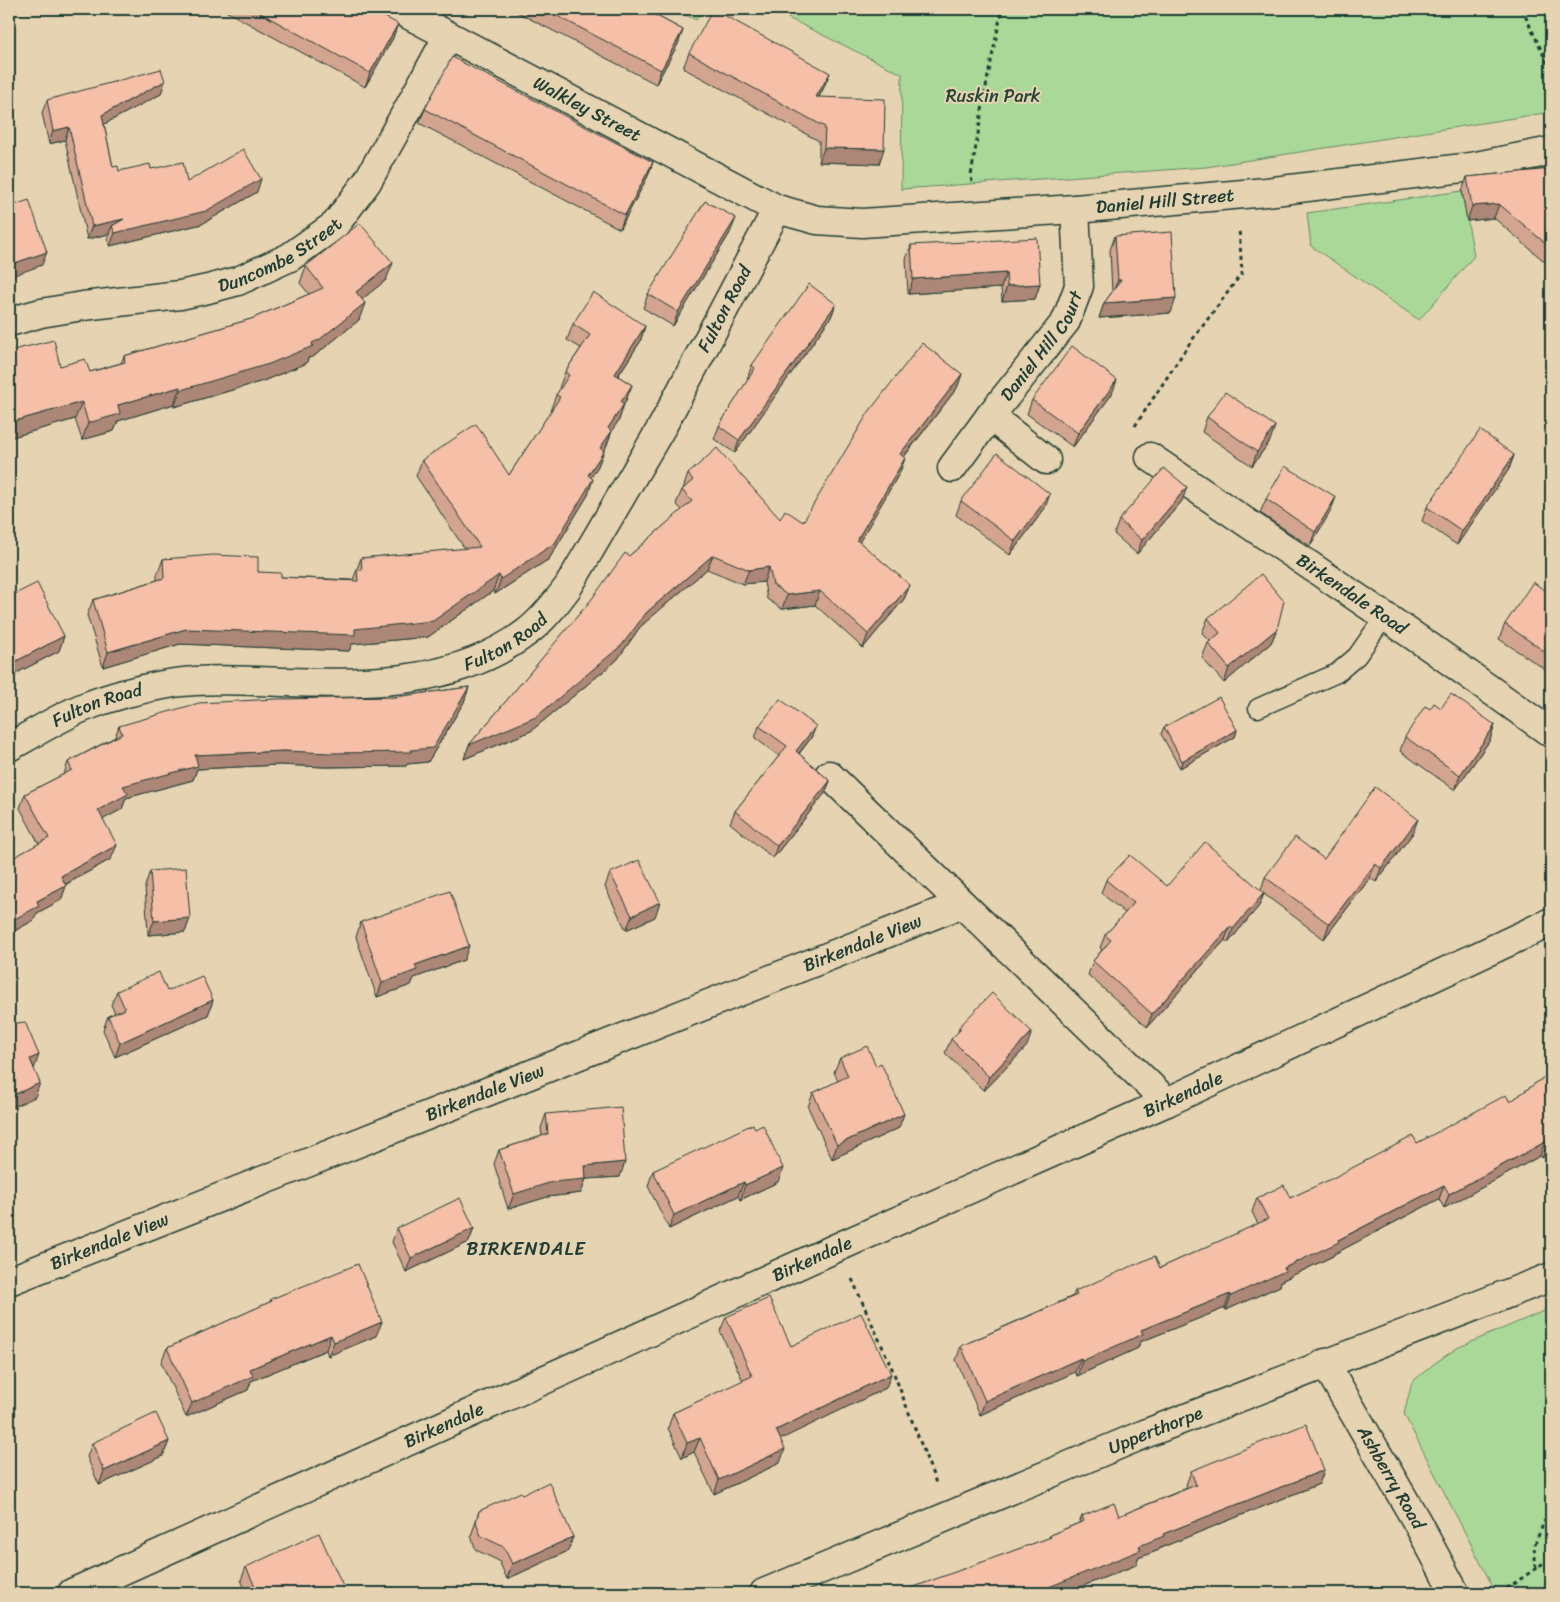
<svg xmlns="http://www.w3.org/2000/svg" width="1560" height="1602" font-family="Sriracha,sans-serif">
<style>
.green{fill:#a9d898;stroke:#648a66}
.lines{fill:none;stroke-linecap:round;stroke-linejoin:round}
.lane-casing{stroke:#1f3d34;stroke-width:21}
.street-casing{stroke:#1f3d34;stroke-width:31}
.path{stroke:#1f3d34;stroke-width:3;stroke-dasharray:4 4;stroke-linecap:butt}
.lane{stroke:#e6d3b1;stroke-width:18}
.street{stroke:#e6d3b1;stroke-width:28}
.wall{fill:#d3a490;stroke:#1f3d34}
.shaded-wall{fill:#ac8676;stroke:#1f3d34}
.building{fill:#f5bfa8;stroke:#1f3d34}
.labels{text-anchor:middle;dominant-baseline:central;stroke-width:4;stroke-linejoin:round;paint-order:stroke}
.park-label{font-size:18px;fill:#264539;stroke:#e6d3b1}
.street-label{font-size:18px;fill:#1f3d34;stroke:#e6d3b1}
.neighbourhood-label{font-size:19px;letter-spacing:1px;fill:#1f3d34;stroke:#e6d3b1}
</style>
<rect width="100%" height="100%" fill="#e6d3b1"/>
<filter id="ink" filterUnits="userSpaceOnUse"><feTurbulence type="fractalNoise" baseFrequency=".02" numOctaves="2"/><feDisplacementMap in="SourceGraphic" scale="10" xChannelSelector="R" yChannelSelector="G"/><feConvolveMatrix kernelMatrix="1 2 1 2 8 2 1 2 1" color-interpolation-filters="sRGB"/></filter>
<g filter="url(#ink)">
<!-- green -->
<g class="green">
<polygon points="673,9 703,9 696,20"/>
<polygon points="770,9 1551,9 1551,112 1206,167 901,189 902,74"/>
<polygon points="1462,191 1474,256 1419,320 1311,246 1307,213"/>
<polygon points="1551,1308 1551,1593 1496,1593 1404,1414 1412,1382 1435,1363 1457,1348"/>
</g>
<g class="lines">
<!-- lane casing -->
<g class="lane-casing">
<polyline id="lane" points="1258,708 1337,673 1357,656 1385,616"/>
</g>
<!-- street casing -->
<g class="street-casing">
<g id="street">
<path id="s1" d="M398,9L777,209L817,220L862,223L1075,209L1266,192L1471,167L1551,151"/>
<path id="s2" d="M9,322L41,313L83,306L180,295L208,289L238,281L290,257L335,225L367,182L407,111L448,36"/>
<polyline points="990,416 1046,460"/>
<path id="s3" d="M1150,457L1430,647L1551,733"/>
<path id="s4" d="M952,468L990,416L1066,321L1079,286L1075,209"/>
<path id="s5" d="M9,747C33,734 58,718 82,708C111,696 143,688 174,683C211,678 249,681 287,682C369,685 459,684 527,632C543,620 556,603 568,587L663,425L777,209"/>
<polyline points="829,775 1167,1102"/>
<path id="s6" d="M9,1281L961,904"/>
<path id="s7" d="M1325,1363L1417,1522L1455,1593"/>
<path id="s8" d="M72,1593L836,1248L1167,1102L1551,922"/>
<path id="s9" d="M764,1593L1147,1433L1551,1277"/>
</g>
</g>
<!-- path -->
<g class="path">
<polyline points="1522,9 1551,71"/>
<polyline points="972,182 971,175 987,81 1002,9"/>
<polyline points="1135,426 1187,347 1242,273 1239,228"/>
<polyline points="852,1279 891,1366 936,1483"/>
<polyline points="1536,1568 1534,1546 1551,1506"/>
<polyline points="1500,1593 1551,1558"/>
</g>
<!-- lane -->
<use href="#lane" class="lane"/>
<!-- street -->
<use href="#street" class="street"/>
</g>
<!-- wall -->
<g class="wall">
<polygon points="222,9 370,9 393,38 365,87"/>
<polygon points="511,9 644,9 683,30 678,44 656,84"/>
<polygon points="689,53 824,87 819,97 879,164 819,162 819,141 683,68"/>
<polygon points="161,94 104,124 113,167 119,171 151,169 187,182 257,192 202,224 110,246 107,239 109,234 87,239 65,140 49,144 42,113 47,100"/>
<polygon points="425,109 653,162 648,176 620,229 419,123"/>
<polygon points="1551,169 1551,267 1494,218 1467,221 1462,191 1467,177"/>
<polygon points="730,233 673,326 643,308 648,294"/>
<polygon points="1115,236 1171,313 1099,318 1104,303 1112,292 1110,250"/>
<polygon points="911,245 1040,284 1035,299 1002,301 1001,288 908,294 906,259"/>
<polygon points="306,266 386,280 362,299 359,320 313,357 308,358 307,363 263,381 174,407 174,404 118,421 114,431 82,440 75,419 9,438 9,351 60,366 90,372 121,363 124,356 251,319 309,294 300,283"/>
<polygon points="836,304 831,317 735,453 714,439 719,426 748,380 747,379 752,365"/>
<polygon points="573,324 645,326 640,342 618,376 632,385 626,400 624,404 619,420 612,430 612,431 606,447 604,450 598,466 591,477 588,495 549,559 495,594 493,591 428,637 352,644 349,651 180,644 103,667 87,615 93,600 157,580 157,575 163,559 258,572 281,577 353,580 361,558 465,549 416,476 422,460 509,475 551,411 550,411 556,395 560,389 559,388 565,372 581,348 567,340"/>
<polygon points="962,374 957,388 904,457 905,458 900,472 859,542 910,585 904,599 863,648 815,605 782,609 767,599 764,582 743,584 707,569 640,627 617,660 531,731 464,759 469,745 629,556 682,510 676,504 682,490 683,489 688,474 780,519 803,522"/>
<polygon points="1112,394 1073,447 1027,414 1032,400"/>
<polygon points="1207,417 1270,441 1252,466 1202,432"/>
<polygon points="1514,455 1509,469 1457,545 1422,521 1427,507"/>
<polygon points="1336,497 1330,512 1310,546 1260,513 1266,499"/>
<polygon points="961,501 1045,508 1010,555 956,515"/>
<polygon points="1182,501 1137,554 1114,534 1119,520"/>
<polygon points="1551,595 1551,673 1499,639 1505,624"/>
<polygon points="9,597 64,636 59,651 9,677"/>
<polygon points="1208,618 1277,629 1271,643 1224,683 1202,658 1208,643 1210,641 1202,633"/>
<polygon points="469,687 464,702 428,762 407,764 406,766 325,767 279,765 197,769 193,780 126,798 122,809 103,819 111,859 65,885 66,886 61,900 37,913 34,920 9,934 9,860 39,844 20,808 25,794 64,774 68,762 115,737 119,726 395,697"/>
<polygon points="1441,708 1495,725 1490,740 1455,790 1400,751 1405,737 1430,709"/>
<polygon points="759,726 816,726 811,738 799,754 830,781 825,793 773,858 730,823 735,811 779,756 755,738"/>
<polygon points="1164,727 1237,730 1235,737 1180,768 1161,734"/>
<polygon points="1413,833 1376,882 1370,878 1324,939 1264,894 1259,906 1228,943 1225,940 1147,1027 1088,975 1093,961 1102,950 1100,948 1105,935 1125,913 1101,893 1106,880 1167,886 1261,890 1265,877 1324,859"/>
<polygon points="150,871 190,918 185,932 148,935 145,886"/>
<polygon points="610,873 655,917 626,930 605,887"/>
<polygon points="361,922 464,960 414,978 411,985 377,997 356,937"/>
<polygon points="117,991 167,991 213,1000 208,1015 115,1057 103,1030 108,1016 115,1013 111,1005"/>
<polygon points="959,1027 1027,1046 984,1091 945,1053 951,1039 958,1032"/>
<polygon points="840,1058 899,1128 832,1159 808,1107 813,1093 838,1081 834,1072"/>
<polygon points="1551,1072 1551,1151 1542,1158 1540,1156 1444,1208 1439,1199 1334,1254 1333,1256 1281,1281 1280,1286 1226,1310 1225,1308 1140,1342 1138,1348 1077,1376 1075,1372 980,1415 956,1360 961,1346 1073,1296 1075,1291 1160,1268 1258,1224 1252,1212 1257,1198 1290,1198 1417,1143 1510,1102"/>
<polygon points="546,1114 620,1177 586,1179 581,1193 547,1197 508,1209 494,1164 499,1150 542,1136 541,1128"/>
<polygon points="755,1129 778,1182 740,1200 738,1196 669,1229 648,1186 653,1171"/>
<polygon points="397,1228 474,1228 469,1242 406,1272 392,1242"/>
<polygon points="271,1299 376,1336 328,1356 326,1350 251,1381 248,1390 186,1417 161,1362 167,1348 270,1302"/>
<polygon points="726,1317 886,1388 780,1439 780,1463 714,1494 694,1452 682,1458 668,1428 673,1413 743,1381 720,1331"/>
<polygon points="169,1441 163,1456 99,1485 87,1457 92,1443"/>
<polygon points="1324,1470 1319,1484 1160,1548 1159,1550 1138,1558 1136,1565 1065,1593 899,1593 1049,1538 1050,1535 1079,1523 1082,1516 1119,1516 1187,1488 1186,1485 1191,1471"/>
<polygon points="522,1495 573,1537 568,1551 507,1579 499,1561 476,1550 471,1536 479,1511"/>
<polygon points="246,1567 346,1593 247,1593 241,1580"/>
</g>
<!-- shaded-wall -->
<g class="shaded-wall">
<polygon points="398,24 393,38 365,87 370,73"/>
<polygon points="683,30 678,44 656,84 661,70"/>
<polygon points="830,73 824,87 811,112 816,97"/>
<polygon points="165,81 161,94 97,128 102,115"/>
<polygon points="69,127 65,140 49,144 53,131"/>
<polygon points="824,148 884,149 879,164 819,162"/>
<polygon points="653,162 648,176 620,229 625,215"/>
<polygon points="261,179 257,192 202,224 110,246 115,233"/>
<polygon points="1499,204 1494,218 1467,221 1472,206"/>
<polygon points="736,218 730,233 673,326 678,312"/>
<polygon points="124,219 112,226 109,234 87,239 92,226"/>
<polygon points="47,252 42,265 9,277 9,265"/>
<polygon points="393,263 386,280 350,309 356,292"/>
<polygon points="1006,273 1001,288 908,294 913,279"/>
<polygon points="1118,280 1121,280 1112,294"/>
<polygon points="1040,284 1035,299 1002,301 1007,286"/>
<polygon points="1176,298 1171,313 1099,318 1104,303"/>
<polygon points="365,303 359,320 313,357 308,358 307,363 263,381 174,407 181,390 312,343"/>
<polygon points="836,304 831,317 735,453 739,440"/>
<polygon points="645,326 640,342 609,389 615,374"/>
<polygon points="962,374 957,388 894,469 900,454"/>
<polygon points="1117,380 1112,394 1073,447 1078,433"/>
<polygon points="632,385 626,400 615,418 621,402"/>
<polygon points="180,387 174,404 118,421 114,431 82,440 88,423 118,405"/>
<polygon points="82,402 75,419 9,438 15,421"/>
<polygon points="624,404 619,420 603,444 608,428"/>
<polygon points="1275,426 1270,441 1252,466 1257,452"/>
<polygon points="612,431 606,447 595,464 600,448"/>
<polygon points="604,451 598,466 583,491 588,475"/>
<polygon points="1514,455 1509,469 1457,545 1462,531"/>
<polygon points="905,458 900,472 852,555 857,540"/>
<polygon points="593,479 588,495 549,559 495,594 501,579"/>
<polygon points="1187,487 1182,501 1137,554 1142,540"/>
<polygon points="1050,494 1045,508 1010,555 1015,541"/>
<polygon points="1336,497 1330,512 1310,546 1315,532"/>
<polygon points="713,555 707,569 640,627 617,660 531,731 464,759 469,745 646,613"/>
<polygon points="769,567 764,582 743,584 749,570"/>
<polygon points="499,575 493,591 428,637 352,644 349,651 180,644 103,667 108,652 186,629 355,629"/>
<polygon points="910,585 904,599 863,648 868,634"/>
<polygon points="820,591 815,605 782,609 787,595"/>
<polygon points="1277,629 1271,643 1224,683 1229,668"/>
<polygon points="64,636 59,651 9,677 9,665"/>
<polygon points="469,687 464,702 428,762 407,764 406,766 325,767 279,765 197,769 193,780 126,798 122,809 93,825 98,810 123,786 195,755 284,751 411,750"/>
<polygon points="1495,725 1490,740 1455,790 1460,775"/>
<polygon points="816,726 811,738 791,763 796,751"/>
<polygon points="1237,730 1235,737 1180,768 1182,761"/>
<polygon points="830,781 825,793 773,858 777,846"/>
<polygon points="1418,819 1413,833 1376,882 1381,868"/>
<polygon points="117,845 111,859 55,890 61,876"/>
<polygon points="1375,864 1370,878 1324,939 1329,924"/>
<polygon points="66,886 61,900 37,913 34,920 9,934 9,922 37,901"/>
<polygon points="1264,893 1259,906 1228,943 1233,929"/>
<polygon points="660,902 655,917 626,930 632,916"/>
<polygon points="190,918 185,932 148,935 154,921"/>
<polygon points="1230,927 1225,940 1147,1027 1152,1014"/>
<polygon points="469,946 464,960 414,978 411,985 377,997 382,983 415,965"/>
<polygon points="213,1000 208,1015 115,1057 120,1043"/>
<polygon points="1032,1032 1027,1046 984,1091 989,1077"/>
<polygon points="39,1055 34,1069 30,1059"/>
<polygon points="40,1083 35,1097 9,1109 9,1097"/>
<polygon points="904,1114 899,1128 832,1159 837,1145"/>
<polygon points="1551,1141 1551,1151 1542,1158 1547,1144"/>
<polygon points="1545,1142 1540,1156 1444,1208 1449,1194"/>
<polygon points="625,1162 620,1177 586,1179 581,1193 547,1197 508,1209 514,1194 585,1166"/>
<polygon points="783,1168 778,1182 740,1200 745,1185"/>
<polygon points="744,1182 738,1196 669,1229 674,1215"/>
<polygon points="1444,1185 1439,1199 1334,1254 1333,1256 1281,1281 1280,1286 1226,1310 1231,1296"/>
<polygon points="474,1228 469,1242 406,1272 411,1258"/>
<polygon points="1230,1294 1225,1308 1140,1342 1138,1348 1077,1376 1082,1361 1141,1330"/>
<polygon points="382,1322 376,1336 328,1356 334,1342"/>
<polygon points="331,1335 326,1350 251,1381 248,1390 186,1417 192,1403 250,1369"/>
<polygon points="1081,1358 1075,1372 980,1415 985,1401"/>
<polygon points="891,1374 886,1388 771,1444 776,1430"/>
<polygon points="700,1438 694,1452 682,1458 687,1443"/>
<polygon points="169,1441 163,1456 99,1485 104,1471"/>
<polygon points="785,1449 780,1463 714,1494 719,1480"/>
<polygon points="1324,1470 1319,1484 1160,1548 1159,1550 1138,1558 1136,1565 1065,1593 1034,1593 1139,1546 1163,1534"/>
<polygon points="573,1537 568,1551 507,1579 512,1564"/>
</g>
<!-- building -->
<g class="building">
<polygon points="253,9 370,9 398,24 370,73"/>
<polygon points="544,9 644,9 683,30 661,70"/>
<polygon points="713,9 830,73 816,97 885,99 884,149 824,148 825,127 689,53"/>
<polygon points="452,57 653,162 625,215 425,109"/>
<polygon points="161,69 165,81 102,115 113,167 118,166 119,171 150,164 151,169 183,162 187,182 243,149 261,179 206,211 115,233 112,226 124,219 92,226 69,127 53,131 47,100"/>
<polygon points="1551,169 1551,248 1499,204 1472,206 1467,177"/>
<polygon points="29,200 47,252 9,265 9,207"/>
<polygon points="705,201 736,218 678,312 648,294"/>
<polygon points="360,223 393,263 356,292 365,303 319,340 312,343 313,346 269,364 181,390 180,387 118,405 120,414 88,423 82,402 15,421 9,395 9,351 54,340 60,366 85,359 90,372 125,362 124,356 251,319 323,288 306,266"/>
<polygon points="1172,232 1176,298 1104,303 1121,280 1118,280 1115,236"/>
<polygon points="1037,238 1040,284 1007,286 1006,273 913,279 911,245"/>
<polygon points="809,284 836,304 739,440 719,426 755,368 752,365"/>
<polygon points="593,292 645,326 615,374 632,385 621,402 624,404 608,428 612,431 600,448 604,451 588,475 593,479 555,543 501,579 499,575 433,621 355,629 355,635 186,629 108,652 93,600 164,578 163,559 213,555 258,557 258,572 281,573 281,577 358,581 357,570 362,570 361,558 480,547 422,460 476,424 509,475 560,397 556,395 569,375 565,372 590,335 573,324"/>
<polygon points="922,343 962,374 900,454 905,458 857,540 910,585 868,634 820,591 787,595 773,585 769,567 749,570 713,555 646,613 622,645 536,717 469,745 591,600 625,553 629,556 692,501 682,490 693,480 688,474 717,448 780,519 785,510 803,522 868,413"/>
<polygon points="1072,346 1117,380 1078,433 1032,400"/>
<polygon points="1225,392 1275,426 1257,452 1207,417"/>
<polygon points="1480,430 1514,455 1462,531 1427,507"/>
<polygon points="997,453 1050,494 1015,541 961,501"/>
<polygon points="1285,466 1336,497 1315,532 1266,499"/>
<polygon points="1164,468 1187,487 1142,540 1119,520"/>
<polygon points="1261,574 1284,601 1277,629 1229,668 1208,643 1220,633 1208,618"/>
<polygon points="1533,582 1551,595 1551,656 1505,624"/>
<polygon points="37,583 64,636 9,665 9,611 14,608 9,597"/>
<polygon points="469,687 433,748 411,750 411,752 330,753 284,751 195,755 198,766 123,786 128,794 98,810 117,845 61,876 66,886 37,901 39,906 9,922 9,860 49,838 25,794 72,770 68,762 122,734 119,726 199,703 276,699 395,697"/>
<polygon points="1451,694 1495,725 1460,775 1405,737 1425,706 1430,709 1434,703 1441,708"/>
<polygon points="1219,697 1237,730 1182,761 1164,727"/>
<polygon points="780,699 816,726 796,751 830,781 777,846 735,811 787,746 759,726"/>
<polygon points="1375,787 1418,819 1381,868 1375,864 1329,924 1265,877 1295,837 1324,859"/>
<polygon points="1205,842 1264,893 1233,929 1230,927 1152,1014 1093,961 1111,940 1105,935 1134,903 1106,880 1130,855 1167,886"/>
<polygon points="639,860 660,902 632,916 610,873"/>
<polygon points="186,868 190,918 154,921 150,871"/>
<polygon points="450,891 469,946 415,965 417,970 382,983 361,922"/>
<polygon points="159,972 167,991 202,976 213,1000 120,1043 108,1016 125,1009 117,991"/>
<polygon points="992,993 1032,1032 989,1077 951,1039 961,1029 959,1027"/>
<polygon points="25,1022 39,1055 30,1059 40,1083 9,1097 9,1024"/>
<polygon points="867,1046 876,1066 881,1063 904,1114 837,1145 813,1093 848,1076 840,1058"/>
<polygon points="1551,1072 1551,1141 1547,1144 1545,1142 1449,1194 1444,1185 1338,1240 1339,1242 1284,1268 1285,1271 1231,1296 1230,1294 1141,1330 1143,1334 1082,1361 1081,1358 985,1401 961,1346 1077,1295 1075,1291 1155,1256 1160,1268 1268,1219 1257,1198 1284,1185 1290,1198 1331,1179 1413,1136 1417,1143 1506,1095 1510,1102"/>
<polygon points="621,1107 625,1162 585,1166 586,1179 552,1182 514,1194 499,1150 548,1134 546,1114"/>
<polygon points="753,1124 755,1129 763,1125 783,1168 745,1185 744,1182 674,1215 653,1171"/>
<polygon points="460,1198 474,1228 411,1258 397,1228"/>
<polygon points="358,1264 382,1322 334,1342 331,1335 250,1369 253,1376 192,1403 167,1348 272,1301 271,1299"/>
<polygon points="769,1298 791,1346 861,1313 891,1374 776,1430 785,1449 719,1480 700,1438 687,1443 673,1413 752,1376 726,1317"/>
<polygon points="156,1413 169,1441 104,1471 92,1443"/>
<polygon points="1306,1424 1324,1470 1163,1534 1164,1536 1139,1546 1141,1550 1034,1593 899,1593 922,1584 1051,1537 1050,1535 1084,1521 1082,1516 1114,1503 1119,1516 1196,1485 1191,1471"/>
<polygon points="549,1482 573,1537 512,1564 504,1547 481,1536 476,1522 479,1511 521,1492 522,1495"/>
<polygon points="319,1533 346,1593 258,1593 246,1567"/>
</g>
</g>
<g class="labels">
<!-- park labels -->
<g class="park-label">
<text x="993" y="96">Ruskin Park</text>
</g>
<!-- street labels -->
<g class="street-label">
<text stroke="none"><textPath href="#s1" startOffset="214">Walkley Street</textPath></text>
<text stroke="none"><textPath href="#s1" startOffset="819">Daniel Hill Street</textPath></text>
<text stroke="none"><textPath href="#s2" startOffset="282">Duncombe Street</textPath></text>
<text stroke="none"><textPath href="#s5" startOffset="922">Fulton Road</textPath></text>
<text stroke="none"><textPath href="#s4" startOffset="152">Daniel Hill Court</textPath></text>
<text stroke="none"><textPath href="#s3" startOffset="244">Birkendale Road</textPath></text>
<text stroke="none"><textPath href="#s5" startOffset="518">Fulton Road</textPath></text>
<text stroke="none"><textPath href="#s5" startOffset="98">Fulton Road</textPath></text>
<text stroke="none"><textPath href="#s6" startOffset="918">Birkendale View</textPath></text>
<text stroke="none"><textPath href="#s6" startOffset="512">Birkendale View</textPath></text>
<text stroke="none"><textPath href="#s8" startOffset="1218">Birkendale</textPath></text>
<text stroke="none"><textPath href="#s6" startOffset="108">Birkendale View</textPath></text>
<text stroke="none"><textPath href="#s8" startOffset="812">Birkendale</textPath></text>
<text stroke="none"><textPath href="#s8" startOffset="408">Birkendale</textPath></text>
<text stroke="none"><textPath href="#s9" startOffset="424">Upperthorpe</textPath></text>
<text stroke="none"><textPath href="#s7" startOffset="132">Ashberry Road</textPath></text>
</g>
<!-- neighbourhood labels -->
<g class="neighbourhood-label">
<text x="526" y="1248">BIRKENDALE</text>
</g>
</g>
<!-- margin -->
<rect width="1560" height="1602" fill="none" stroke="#e6d3b1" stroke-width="30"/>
<rect x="15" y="15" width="1530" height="1572" fill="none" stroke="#1f3d34" stroke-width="2" filter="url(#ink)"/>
</svg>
